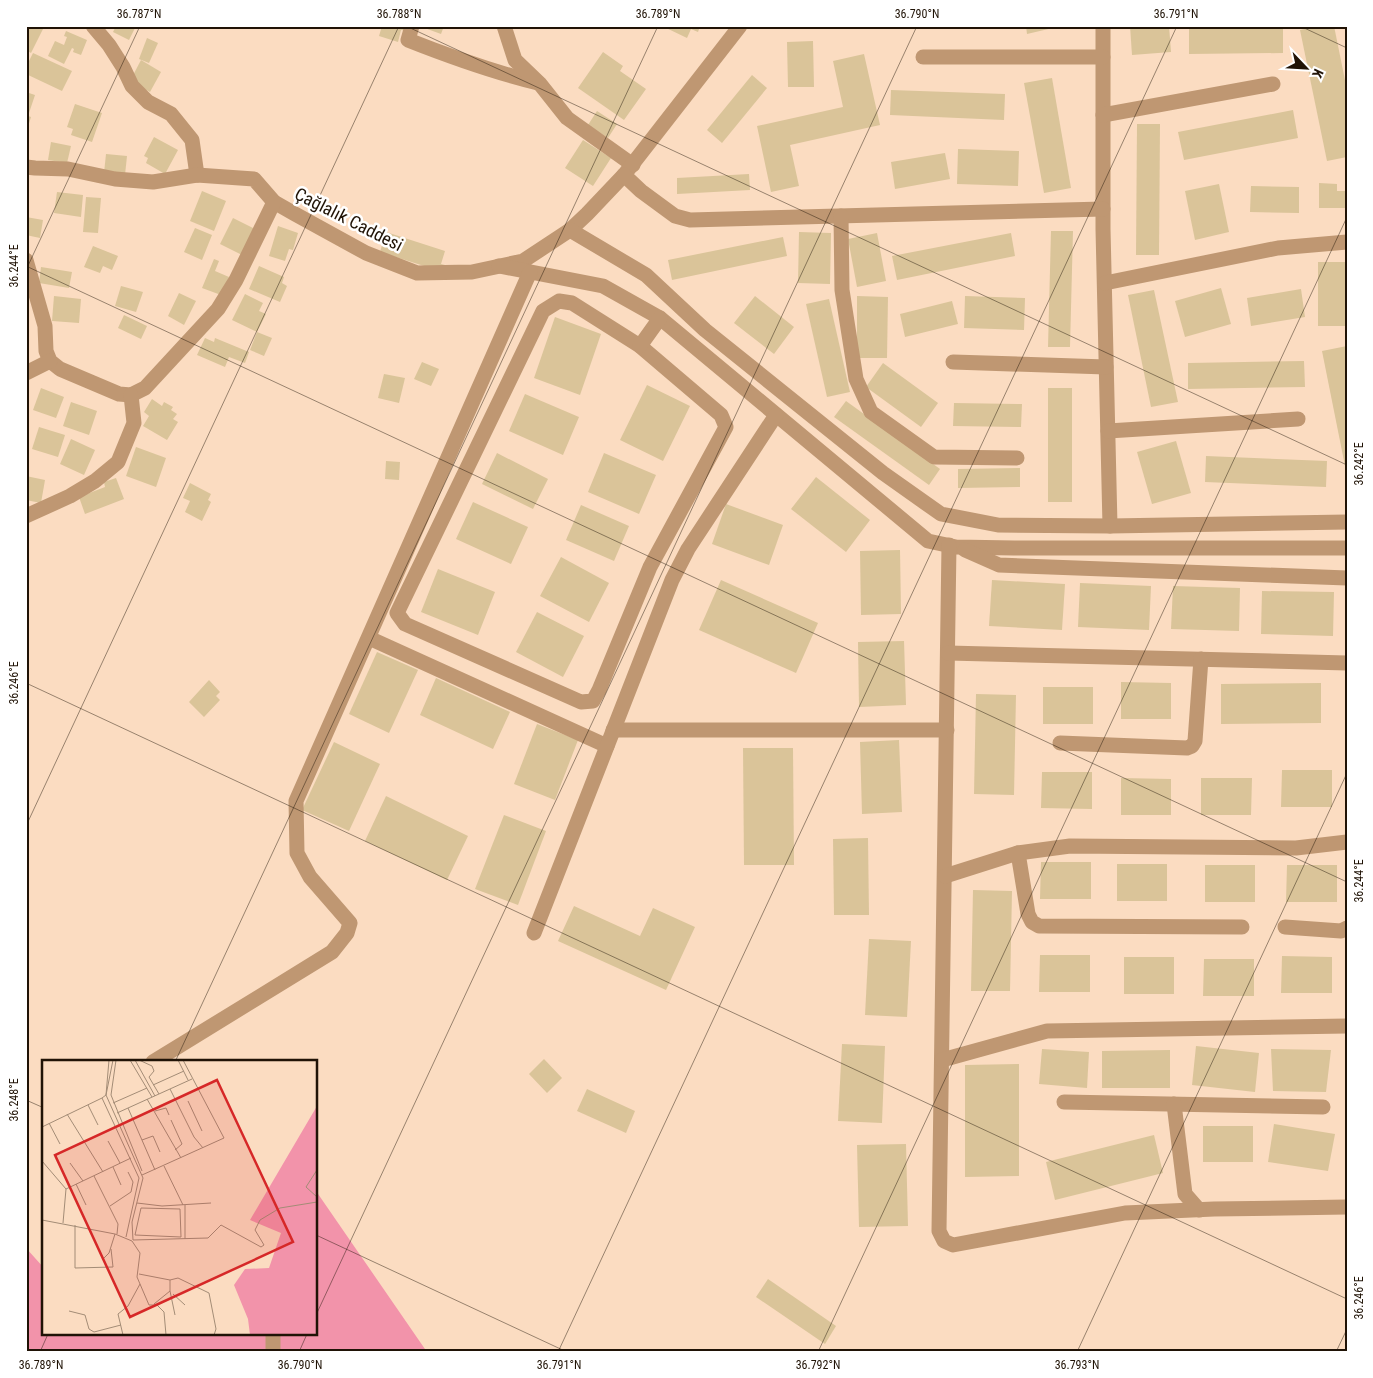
<svg xmlns="http://www.w3.org/2000/svg" width="1373" height="1378" font-family="'Roboto Condensed',sans-serif">
<style>
.green{fill:#f293aa}
.building{fill:#dac499}
.lines{fill:none;stroke-linecap:round;stroke-linejoin:round}
.street{stroke:#bf9772;stroke-width:15}
.ticks{fill:none;stroke:#201306;stroke-width:1;stroke-opacity:0.45}
.labels{text-anchor:middle;dominant-baseline:central;stroke-width:5;stroke-linejoin:round;paint-order:stroke}
.street-label{font-size:18px;fill:#201306;stroke:#fff}
.inset-road{fill:none;stroke:#a38c76;stroke-width:1}
.view{fill:#d62828;fill-opacity:0.15;stroke:#d62828;stroke-width:2.5}
.inset-edge{fill:none;stroke:#201306;stroke-width:2.5}
.neatline{fill:none;stroke:#201306;stroke-width:2}
.ticks-label{font-size:12px;text-anchor:middle;fill:#201306}
</style>
<rect width="100%" height="100%" fill="#fbdcc1"/>
<!-- green -->
<polygon class="green" points="316,1191 427,1352 26,1352 26,1248 44,1268 44,1334 316,1334"/>
<!-- building -->
<g class="building">
<polygon points="26,26 38,26 43,29 31,53 26,50"/>
<polygon points="116,26 136,26 129,40 113,32"/>
<polygon points="382,26 408,26 407,31 401,30 398,42 379,36"/>
<polygon points="419,26 444,26 441,34"/>
<polygon points="662,26 700,26 698,32 691,29 687,38"/>
<polygon points="953,26 997,26 997,29 953,28"/>
<polygon points="1026,26 1057,26 1057,27 1027,34"/>
<polygon points="1130,26 1169,26 1171,52 1132,55"/>
<polygon points="1319,26 1334,26 1347,90 1347,157 1327,161 1300,30"/>
<polygon points="1283,27 1283,53 1189,54 1189,28"/>
<polygon points="66,31 87,40 81,55 73,52 74,49 72,48 64,64 48,56 55,41 64,45 67,37 64,36"/>
<polygon points="147,38 158,43 149,63 139,59"/>
<polygon points="813,41 814,87 788,87 787,42"/>
<polygon points="603,52 623,66 620,71 646,89 624,120 578,88"/>
<polygon points="33,53 72,71 62,91 26,74 26,67"/>
<polygon points="864,54 880,125 790,145 799,186 771,192 757,126 843,107 833,61"/>
<polygon points="141,60 161,72 150,92 130,81"/>
<polygon points="752,75 767,88 722,143 707,130"/>
<polygon points="1052,78 1071,188 1044,193 1024,83"/>
<polygon points="891,90 1005,94 1004,120 890,115"/>
<polygon points="26,92 35,95 28,116 31,117 27,130"/>
<polygon points="75,104 102,113 92,142 71,135 73,129 67,127"/>
<polygon points="1293,110 1298,138 1184,160 1178,132"/>
<polygon points="597,111 617,124 608,138 588,125"/>
<polygon points="1137,124 1160,124 1159,255 1136,255"/>
<polygon points="154,137 178,150 165,174 146,163 148,158 144,156"/>
<polygon points="583,140 611,158 593,186 565,168"/>
<polygon points="51,142 71,146 67,163 48,160"/>
<polygon points="958,149 1019,151 1018,186 957,184"/>
<polygon points="945,153 950,179 895,189 891,162"/>
<polygon points="106,154 127,156 125,175 104,173"/>
<polygon points="749,174 750,190 677,194 677,178"/>
<polygon points="1319,183 1337,184 1337,191 1347,191 1346,208 1319,208"/>
<polygon points="1219,184 1229,232 1195,240 1185,191"/>
<polygon points="1251,186 1299,187 1299,213 1250,212"/>
<polygon points="202,191 226,201 214,231 190,221"/>
<polygon points="57,192 83,195 81,217 54,213"/>
<polygon points="86,197 101,198 98,233 83,232"/>
<polygon points="26,217 43,220 40,238 26,235"/>
<polygon points="233,218 257,230 244,256 220,244"/>
<polygon points="278,226 298,233 293,250 289,249 285,261 269,256"/>
<polygon points="195,228 212,235 202,260 184,252"/>
<polygon points="1051,231 1073,231 1070,347 1048,347"/>
<polygon points="386,232 445,251 441,264 445,265 443,272 380,252"/>
<polygon points="799,232 831,233 830,284 798,283"/>
<polygon points="877,233 886,281 857,287 848,239"/>
<polygon points="1011,233 1015,256 897,280 892,256"/>
<polygon points="783,237 787,256 672,280 668,260"/>
<polygon points="93,246 118,256 112,270 103,266 100,273 84,267"/>
<polygon points="214,259 219,261 215,271 229,277 221,295 202,288"/>
<rect x="1318" y="262" width="29" height="64"/>
<polygon points="259,266 284,277 282,283 287,286 280,302 249,289"/>
<polygon points="41,267 72,272 69,288 39,283"/>
<polygon points="121,286 143,292 136,312 115,306"/>
<polygon points="1221,288 1231,324 1185,337 1175,301"/>
<polygon points="1301,289 1305,317 1251,326 1247,298"/>
<polygon points="1154,290 1178,402 1151,407 1128,295"/>
<polygon points="179,293 196,301 184,325 168,316"/>
<polygon points="245,294 263,303 259,311 266,314 257,332 232,320"/>
<polygon points="54,296 81,299 79,323 52,321"/>
<polygon points="755,296 794,327 774,354 734,323"/>
<polygon points="857,296 888,297 887,358 857,358"/>
<polygon points="965,296 1025,298 1024,330 964,328"/>
<polygon points="829,299 850,392 827,397 806,304"/>
<polygon points="952,301 958,324 905,337 900,314"/>
<polygon points="124,315 147,326 141,339 118,328"/>
<polygon points="555,317 601,334 580,395 534,378"/>
<polygon points="257,332 272,338 264,356 250,350"/>
<polygon points="205,338 214,342 215,338 249,352 245,363 229,357 225,367 197,355"/>
<polygon points="1347,346 1347,471 1346,471 1322,351"/>
<polygon points="1304,361 1305,387 1188,389 1188,363"/>
<polygon points="422,362 439,369 431,386 414,379"/>
<polygon points="883,363 938,403 921,427 866,387"/>
<polygon points="384,374 405,378 399,403 378,398"/>
<polygon points="647,385 690,406 663,461 620,440"/>
<polygon points="41,388 64,397 56,418 33,410"/>
<rect x="1048" y="388" width="24" height="114"/>
<polygon points="525,394 579,417 563,455 509,431"/>
<polygon points="152,399 162,406 164,402 173,407 171,410 177,414 173,419 178,422 167,440 143,426 149,416 144,412"/>
<polygon points="846,401 940,469 929,485 834,417"/>
<polygon points="71,402 97,411 89,435 63,426"/>
<polygon points="954,403 1022,404 1021,427 953,426"/>
<polygon points="39,427 65,435 58,457 32,449"/>
<polygon points="71,439 95,450 84,475 60,464"/>
<polygon points="1176,441 1191,493 1152,504 1137,452"/>
<polygon points="136,447 166,458 156,487 126,476"/>
<polygon points="497,453 548,479 533,509 482,484"/>
<polygon points="604,453 656,475 639,514 588,492"/>
<polygon points="1206,456 1327,461 1326,487 1205,482"/>
<polygon points="386,461 400,462 399,480 385,479"/>
<polygon points="1020,468 1020,487 958,488 958,469"/>
<polygon points="26,476 45,480 41,503 26,500"/>
<polygon points="816,477 870,520 846,552 791,509"/>
<polygon points="116,478 124,499 85,514 79,497 105,487 104,482"/>
<polygon points="190,483 211,494 208,500 211,502 202,521 185,512 190,501 183,498"/>
<polygon points="473,502 528,527 511,564 456,539"/>
<polygon points="726,504 783,525 769,565 712,544"/>
<polygon points="581,505 629,526 614,561 566,540"/>
<polygon points="900,550 901,614 861,615 860,551"/>
<polygon points="561,557 609,583 589,622 540,596"/>
<polygon points="438,569 495,592 478,635 421,612"/>
<polygon points="721,580 818,623 796,673 699,630"/>
<polygon points="992,580 1065,584 1062,630 989,626"/>
<polygon points="1080,583 1151,586 1149,630 1078,627"/>
<polygon points="1173,586 1240,588 1239,631 1171,629"/>
<polygon points="1262,591 1334,592 1333,636 1261,634"/>
<polygon points="537,612 584,636 563,677 516,652"/>
<polygon points="904,641 906,705 859,707 858,642"/>
<polygon points="377,652 418,670 389,733 349,714"/>
<polygon points="436,678 510,712 493,749 420,715"/>
<polygon points="209,680 220,692 216,696 220,700 204,717 189,702"/>
<polygon points="1121,682 1171,683 1171,719 1121,719"/>
<polygon points="1321,683 1321,723 1221,724 1221,684"/>
<rect x="1043" y="687" width="50" height="37"/>
<polygon points="976,694 1016,695 1014,795 974,794"/>
<polygon points="537,724 578,740 555,800 514,784"/>
<polygon points="899,740 902,812 862,814 860,742"/>
<polygon points="334,742 380,764 349,831 302,810"/>
<polygon points="743,748 793,748 794,865 744,865"/>
<polygon points="1282,770 1332,770 1332,807 1281,807"/>
<polygon points="1042,772 1092,772 1092,809 1041,808"/>
<polygon points="1121,778 1171,779 1171,815 1121,815"/>
<polygon points="1201,778 1252,778 1251,815 1201,815"/>
<polygon points="386,796 468,836 447,880 365,841"/>
<polygon points="504,815 546,831 518,905 475,889"/>
<polygon points="868,838 869,915 834,915 833,839"/>
<polygon points="1041,862 1091,862 1091,899 1040,899"/>
<rect x="1117" y="864" width="50" height="37"/>
<rect x="1205" y="865" width="50" height="37"/>
<polygon points="1287,865 1337,865 1337,902 1286,902"/>
<polygon points="973,890 1012,891 1010,991 971,991"/>
<polygon points="574,906 640,936 653,908 695,927 666,990 558,941"/>
<polygon points="869,939 911,941 907,1017 865,1015"/>
<polygon points="1040,955 1090,955 1090,992 1039,992"/>
<polygon points="1282,956 1332,957 1332,993 1281,993"/>
<rect x="1124" y="957" width="50" height="37"/>
<polygon points="1204,959 1254,959 1254,996 1203,996"/>
<polygon points="842,1044 885,1046 882,1123 838,1121"/>
<polygon points="1196,1046 1259,1053 1255,1092 1192,1085"/>
<polygon points="1042,1049 1089,1052 1087,1088 1039,1084"/>
<polygon points="1271,1049 1331,1050 1326,1092 1273,1091"/>
<polygon points="1170,1050 1170,1088 1102,1088 1102,1051"/>
<polygon points="544,1059 562,1078 547,1093 529,1074"/>
<polygon points="1019,1064 1019,1176 965,1177 965,1065"/>
<polygon points="587,1089 635,1111 626,1133 577,1111"/>
<polygon points="1274,1124 1335,1134 1328,1171 1268,1162"/>
<rect x="1203" y="1126" width="50" height="36"/>
<polygon points="1154,1135 1163,1173 1055,1200 1046,1162"/>
<polygon points="906,1144 908,1226 859,1227 857,1145"/>
<polygon points="768,1279 836,1326 825,1344 756,1297"/>
</g>
<g class="lines">
<!-- street -->
<g class="street">
<polyline points="93,26 109,45 123,67 132,86 148,102 171,114 192,140 197,175"/>
<path d="M412,26L408,40C451,57 493,72 538,83"/>
<polyline points="504,26 515,60 540,84 567,118 633,165"/>
<polyline points="1103,26 1103,229 1110,526"/>
<polyline points="923,57 1103,57"/>
<polyline points="1103,115 1273,84"/>
<polyline points="26,167 35,168 68,169 115,179 153,182 197,175 254,179 274,202 295,214 366,253 417,273 472,272 523,261 570,230 587,214 624,175 740,26"/>
<polyline points="624,175 641,191 675,216 690,220 1103,209"/>
<polyline points="841,216 842,290 856,379 871,412 934,457 1017,458"/>
<polyline points="570,230 646,275 705,330 883,473 941,514 998,525 1110,526 1347,522"/>
<polyline points="26,260 45,326 46,351 50,361 60,369 119,394 131,395 145,388 218,309 236,280 274,202"/>
<polyline points="499,266 603,286 660,318 928,541 956,547 1014,548 1347,548"/>
<polyline points="1105,283 1278,248 1347,242"/>
<polygon points="559,301 572,303 640,346 721,415 726,427 650,567 599,690 593,701 581,702 405,624 397,613 543,311"/>
<polyline points="640,346 660,318"/>
<polyline points="953,362 1106,367"/>
<polyline points="26,373 50,361"/>
<polyline points="1108,431 1298,419"/>
<polyline points="26,516 70,496 95,481 118,462 134,423 131,395"/>
<polyline points="949,545 939,1231 944,1241 953,1245 1125,1213 1214,1209 1347,1207"/>
<polyline points="965,550 999,565 1347,578"/>
<polyline points="369,638 607,746"/>
<polyline points="948,653 1347,663"/>
<polyline points="613,730 947,730"/>
<polyline points="1060,743 1187,748 1192,746 1195,741 1201,659"/>
<polyline points="1018,853 1028,914 1032,922 1039,926 1242,927"/>
<polyline points="945,876 1018,853 1070,846 1296,848 1347,842"/>
<polyline points="1285,927 1341,931 1347,928"/>
<polyline points="534,933 672,580 688,549 776,415"/>
<polyline points="942,1060 1047,1031 1347,1026"/>
<polyline points="153,1062 332,952 347,933 350,923 310,877 297,853 296,801 530,272"/>
<polyline points="1064,1102 1323,1107"/>
<polyline points="1174,1104 1185,1194 1199,1210"/>
<polyline points="273,1334 273,1352"/>
</g>
</g>
<!-- ticks -->
<path class="ticks" d="M406,26L1347,465M1300,26L1347,48M26,266L1347,882M26,270L140,26M26,683L1347,1299M26,826L399,26M175,1062L658,26M26,1100L44,1108M316,1235L567,1352M316,1315L917,26M40,1352L48,1334M299,1352L307,1334M558,1352L1177,26M818,1352L1347,217M1077,1352L1347,773M1336,1352L1347,1329"/>
<g class="labels">
<!-- street labels -->
<g class="street-label">
<text transform="translate(349 219) rotate(27)">Çağlalık Caddesi</text>
</g>
</g>
<!-- overview -->
<g transform="translate(42 1060)">
<rect width="275" height="275" fill="#fbdcc1"/>
<path d="M275,46V275H208L206,259L192,225L203,209L227,208L239,173L208,160Z" fill="#f293aa"/>
<path class="inset-road" d="M67,0L64,35L101,118L90,162L91,180M74,0L69,35L100,111M88,0L110,37M93,0L113,36M97,0L110,6L112,11L107,17L117,34M136,0L146,20M111,25L142,11M128,29L152,77L161,88M60,38L64,35L71,0M105,39L139,98M146,41L160,71M71,43L105,28M46,45L56,65M86,48L113,110M113,51L124,48L127,55M75,53L150,19M25,54L61,112M129,60L140,84L133,90M7,63L18,84M0,67L60,38L97,118L84,177M100,80L111,76L118,92M66,81L78,103M0,101L24,129L21,163M28,103L41,121M122,106L141,145M71,107L79,125M275,110L264,127L275,137M100,115L182,78L141,0M52,116L76,164L75,174M34,124L44,145M24,129L89,98M95,143L120,146L169,143M143,145V179M68,146L89,132L91,122L86,112M99,148L138,149L139,177L93,175ZM0,160L73,174L90,181L98,193L95,217L107,245H115L122,252L124,275M33,165V208L71,207L69,189M91,180L166,178L179,165L219,187L222,185L213,170L218,160L238,148L275,142M62,198L67,193L73,174M97,214L128,220V231L112,244M128,220L136,218L167,233L174,269L172,275M128,231L133,255M131,234L143,245M27,251L43,255L47,269L52,272L79,265M81,275L76,254L86,246L98,224"/>
<path class="view" d="M175,20L251,182L88,257L13,95Z"/>
<rect width="275" height="275" class="inset-edge"/>
</g>
<!-- border -->
<rect width="1373" height="1378" fill="none" stroke="#ffffff" stroke-width="55"/>
<!-- north arrow -->
<g transform="translate(1306 68) rotate(115)" stroke="#ffffff" stroke-width="4" paint-order="stroke">
<path d="M0-4L9 19L0 12L-9 19Z" fill="#201306"/>
<text y="-8" font-size="14" font-weight="bold" text-anchor="middle" fill="#201306">K</text>
</g>
<rect x="28" y="28" width="1318" height="1322" class="neatline"/>
<g class="ticks-label">
<text x="139" y="18">36.787°N</text>
<text x="399" y="18">36.788°N</text>
<text x="658" y="18">36.789°N</text>
<text x="917" y="18">36.790°N</text>
<text x="1176" y="18">36.791°N</text>
<text transform="translate(14 266) rotate(-90)" y="4">36.244°E</text>
<text transform="translate(1359 464) rotate(-90)" y="4">36.242°E</text>
<text transform="translate(14 683) rotate(-90)" y="4">36.246°E</text>
<text transform="translate(1359 881) rotate(-90)" y="4">36.244°E</text>
<text transform="translate(14 1100) rotate(-90)" y="4">36.248°E</text>
<text transform="translate(1359 1298) rotate(-90)" y="4">36.246°E</text>
<text x="41" y="1369">36.789°N</text>
<text x="300" y="1369">36.790°N</text>
<text x="559" y="1369">36.791°N</text>
<text x="818" y="1369">36.792°N</text>
<text x="1077" y="1369">36.793°N</text>
</g>
</svg>
